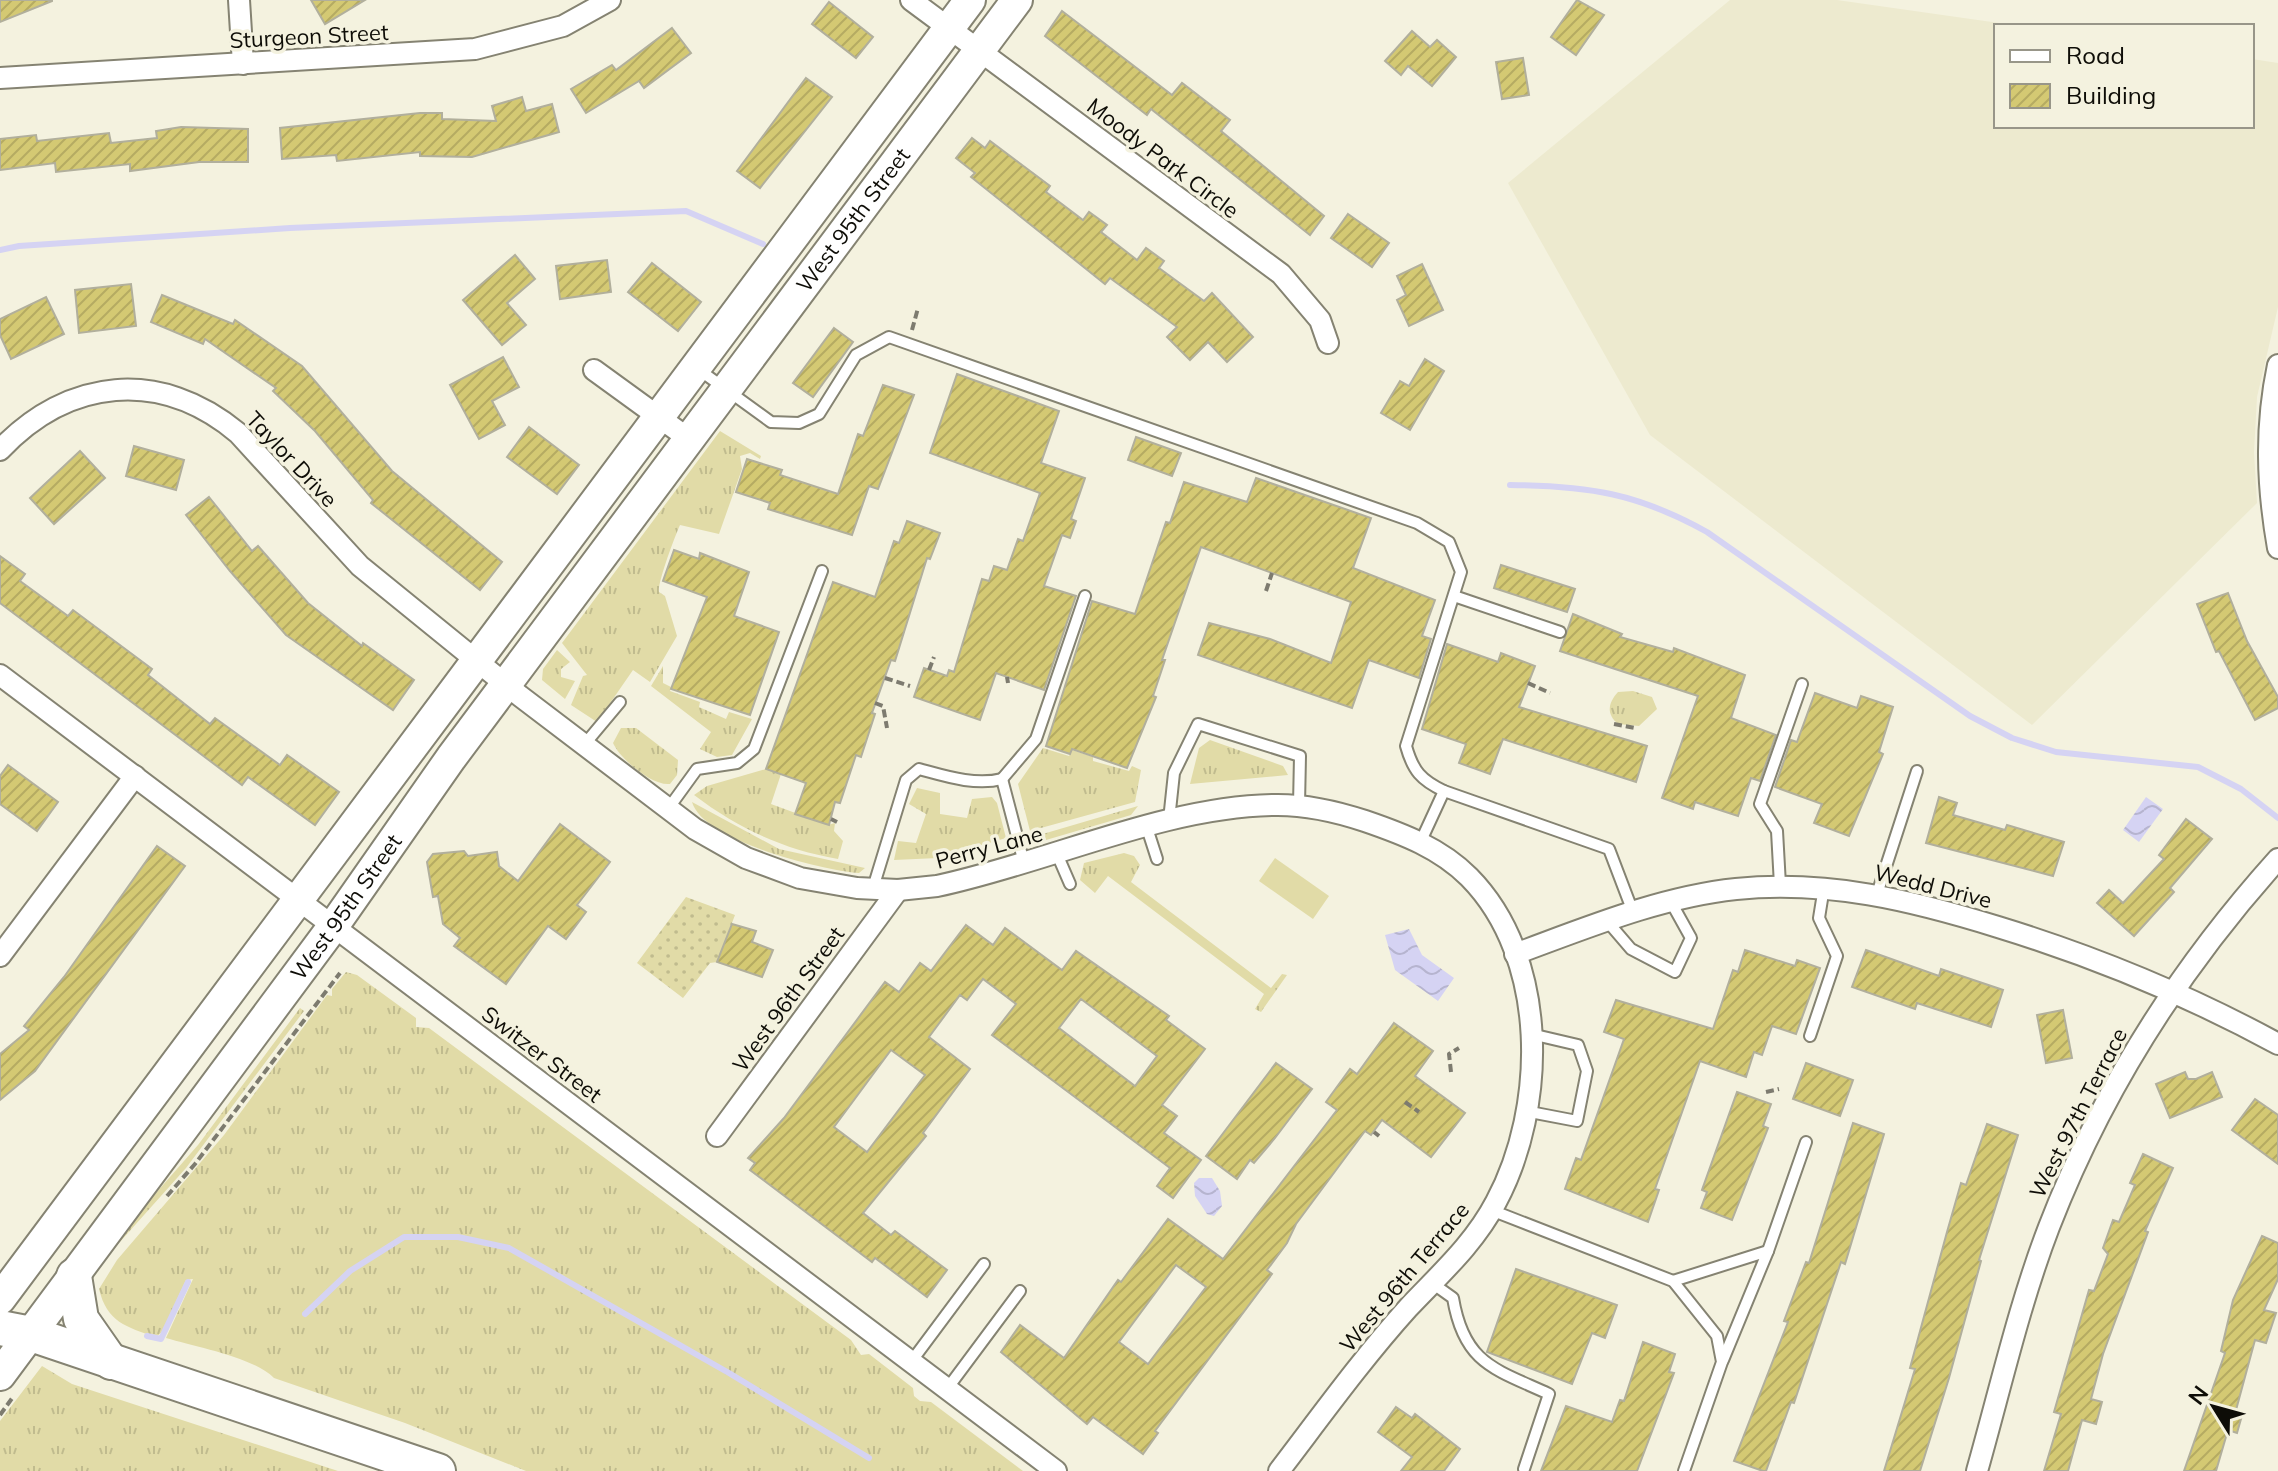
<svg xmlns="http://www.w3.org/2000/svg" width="2278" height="1471" font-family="Mulish,sans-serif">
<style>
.built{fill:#edeacf}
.grass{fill:url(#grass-tufts)}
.park{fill:url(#park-dots)}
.pitch{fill:#e1dba7}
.water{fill:url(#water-waves)}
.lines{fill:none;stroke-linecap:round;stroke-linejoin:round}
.stream{stroke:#d5d3f3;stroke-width:6}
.building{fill:url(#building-hatch);stroke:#b1af9c;stroke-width:2;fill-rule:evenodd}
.service-casing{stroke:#858372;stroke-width:14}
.minor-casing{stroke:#858372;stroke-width:24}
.primary-casing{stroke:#858372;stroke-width:34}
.motorway-casing{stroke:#858372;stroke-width:38}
.path{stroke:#7d7b6f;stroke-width:4;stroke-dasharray:8 4;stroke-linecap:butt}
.service{stroke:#fff;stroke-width:10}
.minor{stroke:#fff;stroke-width:20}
.primary{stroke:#fff;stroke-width:30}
.motorway{stroke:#fff;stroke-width:34}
.labels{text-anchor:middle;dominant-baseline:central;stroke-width:7;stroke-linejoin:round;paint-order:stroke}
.street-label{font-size:22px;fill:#0e0d07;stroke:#f4f2df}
</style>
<defs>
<pattern id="grass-tufts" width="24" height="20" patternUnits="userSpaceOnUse" patternTransform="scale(2)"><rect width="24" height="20" fill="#e1dba7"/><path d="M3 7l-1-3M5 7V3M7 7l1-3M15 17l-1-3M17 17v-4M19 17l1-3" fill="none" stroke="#c0bb8e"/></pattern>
<pattern id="park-dots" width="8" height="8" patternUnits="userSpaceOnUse" patternTransform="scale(2)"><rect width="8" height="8" fill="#e1dba7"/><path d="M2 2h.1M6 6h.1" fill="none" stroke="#c0bb8e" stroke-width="1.8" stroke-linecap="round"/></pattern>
<pattern id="water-waves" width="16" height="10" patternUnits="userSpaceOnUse" patternTransform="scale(2)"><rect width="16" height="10" fill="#d5d3f3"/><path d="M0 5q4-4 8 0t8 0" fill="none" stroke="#b6b4cf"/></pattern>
<pattern id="building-hatch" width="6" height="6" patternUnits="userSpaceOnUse" patternTransform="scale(2)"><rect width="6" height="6" fill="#d4c973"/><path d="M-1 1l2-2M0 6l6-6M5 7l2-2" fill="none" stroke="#b5ab62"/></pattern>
</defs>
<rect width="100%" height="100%" fill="#f4f2df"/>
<!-- built -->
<polygon class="built" points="1730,0 1837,0 2020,26 1996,26 1996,126 2252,126 2252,59 2278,63 2278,307 2257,397 2254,452 2257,503 2032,725 1650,435 1508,183"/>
<!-- grass -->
<g class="grass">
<path d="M720,431L761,456L760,459L750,453L740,456L742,469L719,534L680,525C675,536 657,584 659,592L665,596L677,636L650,682L633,670L597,722L571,705L583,676L587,675L562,643Z"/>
<polygon points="557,650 570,662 561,669 561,677 575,681 565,699 542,680 543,669"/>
<polygon points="663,666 663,683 671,687 670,691 700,702 699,707 726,719 729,712 752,719 732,755 717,757 700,749 711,732 651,686"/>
<path d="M1633,691L1652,697L1657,709L1639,726L1618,724C1606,714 1608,703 1618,692Z"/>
<path d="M621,728H636L678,760L677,775L670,784C652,786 620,759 613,743Z"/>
<polygon points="1210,740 1283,766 1288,775 1190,784 1199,748"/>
<polygon points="1043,748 1069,756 1072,750 1093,757 1093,761 1129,771 1132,766 1141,770 1135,802 1030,831 1018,784"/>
<path d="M766,769L781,774L771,804L828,825L835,823L834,831L843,841L838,859C783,849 739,829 694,795L707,786Z"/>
<polygon points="917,788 940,793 940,814 967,818 972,799 992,797 997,803 1006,838 938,858 894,860 898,841 916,843 926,814 909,804"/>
<path d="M692,802L779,849L865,868L859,873C822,870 703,841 692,802Z"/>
<polygon points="1138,806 1131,815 1046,840 1036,836"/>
<polygon points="1124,853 1134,856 1140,865 1131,882 1271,988 1282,974 1287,975 1261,1012 1255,1009 1264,994 1108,876 1095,893 1080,880 1084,863"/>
<path d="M346,972L357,975L416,1018V1027L429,1028L851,1340L861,1355L869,1354L913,1388L914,1396L920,1401L931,1402L1023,1471H526L405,1423L274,1378C253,1357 196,1347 166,1338L193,1279L186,1280L162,1332L156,1337C126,1327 107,1322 99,1289L117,1260L224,1135L327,995L332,996V989Z"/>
<polygon points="300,1008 304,1011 186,1168 102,1262 127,1226 198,1145"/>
<polygon points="42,1366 72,1384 338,1471 0,1471 0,1421"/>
</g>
<!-- park -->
<polygon class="park" points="686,897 735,915 717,962 710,963 683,998 637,963"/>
<!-- pitch -->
<polygon class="pitch" points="1275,858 1329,896 1313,919 1259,881"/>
<!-- water -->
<g class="water">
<polygon points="2146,797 2163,809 2139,842 2123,830"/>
<polygon points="1409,929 1422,955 1454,978 1438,1001 1395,970 1385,935"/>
<polygon points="1199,1178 1212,1178 1220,1191 1222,1206 1214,1216 1207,1214 1195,1196 1194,1183"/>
</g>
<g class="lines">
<!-- stream -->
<g class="stream">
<polyline points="0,250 19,246 290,228 686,211 763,244"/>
<path d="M1510,485C1589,486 1637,493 1707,532L1970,716L2012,738L2056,752L2198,767L2241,789L2278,818"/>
<polyline points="305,1314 350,1271 404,1237 458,1237 509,1248 729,1373 869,1458"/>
<polyline points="147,1336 161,1339 188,1282"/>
</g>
</g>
<!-- building -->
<g class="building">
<polygon points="0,0 52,0 52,1 0,22"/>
<polygon points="311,0 365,0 325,24"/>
<polygon points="1577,0 1604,15 1576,55 1551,37"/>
<polygon points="829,2 873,37 856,58 812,24"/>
<polygon points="1062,11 1172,95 1182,83 1230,120 1221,131 1324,216 1310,235 1151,109 1147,115 1045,36"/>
<polygon points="672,28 691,53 644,88 639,81 586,113 571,89 612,65 616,70"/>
<polygon points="1412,31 1430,47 1437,40 1456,57 1432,86 1408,66 1401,75 1385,61"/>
<polygon points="1523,58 1529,95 1502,99 1496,62"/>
<polygon points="806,78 832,97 760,188 737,171"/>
<polygon points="522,97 526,111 552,104 559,132 472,157 420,156 420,152 337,161 336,155 282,159 280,128 420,113 442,113 442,119 496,121 492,106"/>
<polygon points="181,127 248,129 248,162 199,162 130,171 130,164 56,172 55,163 0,170 0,139 36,135 37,141 109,133 111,143 157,138 156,131"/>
<polygon points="972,138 985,148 990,141 1050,186 1046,192 1083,220 1089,212 1107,225 1101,232 1137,260 1146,248 1164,261 1159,268 1204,301 1212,293 1253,337 1227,362 1208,342 1190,360 1167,337 1177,327 1110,278 1105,284 971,177 975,173 956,158"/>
<polygon points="1348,214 1389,243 1372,267 1331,238"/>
<polygon points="515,255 535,279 507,303 526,325 502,345 463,300"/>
<polygon points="607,260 611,292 560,299 556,266"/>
<polygon points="652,263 701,302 678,331 628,292"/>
<polygon points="1422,264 1443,310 1409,326 1397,300 1406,295 1397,276"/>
<polygon points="131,284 136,326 79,333 75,290"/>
<polygon points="162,295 233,324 235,320 302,366 392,471 502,562 480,590 371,503 373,500 315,431 273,391 276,388 205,339 203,344 151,322"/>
<polygon points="46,297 64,334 11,359 0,335 0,319"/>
<polygon points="834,328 853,342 813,397 793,383"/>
<polygon points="503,357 519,387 492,401 505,425 479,439 450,385"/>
<polygon points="1425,359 1444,371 1410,430 1381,413 1400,381 1409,386"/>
<polygon points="957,374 1059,411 1041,463 1085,478 1071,519 1076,521 1070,538 1062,535 1044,586 1076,596 1044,690 996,673 980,720 914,697 924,668 947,676 949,670 954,672 982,579 989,581 994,566 1007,570 1018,539 1023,541 1040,493 930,453"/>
<polygon points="883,385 914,395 878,489 869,486 852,535 768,509 770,503 736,492 747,459 782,470 780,475 838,494 858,434 863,436"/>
<polygon points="529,427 579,465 557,494 507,457"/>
<polygon points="1136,437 1181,453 1172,476 1128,460"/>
<polygon points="134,446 184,460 176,490 126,476"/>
<polygon points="80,451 105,478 54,524 30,498"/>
<polygon points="1256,478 1371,518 1353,568 1435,600 1422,636 1431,639 1419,678 1369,660 1352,708 1198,655 1209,623 1270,639 1331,663 1351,602 1201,547 1162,660 1165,660 1153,696 1156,697 1127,768 1072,749 1070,754 1046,746 1092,601 1135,614 1166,522 1170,523 1184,482 1247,502"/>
<polygon points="209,497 252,551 258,546 308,603 362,646 363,643 414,680 393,710 286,635 230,571 186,515"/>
<polygon points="907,521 940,533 930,559 927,558 895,661 891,660 872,713 875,714 861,757 856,755 840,803 835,802 829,825 795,814 806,783 766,769 833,582 875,597 894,541 899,543"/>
<polygon points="674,550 699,559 700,553 749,572 734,616 779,632 750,715 671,689 707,597 663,581"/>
<polygon points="0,556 25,574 20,581 68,616 73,610 152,669 148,675 210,724 215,718 280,765 287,755 339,792 315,825 248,777 242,785 0,603"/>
<polygon points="1501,565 1575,589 1567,612 1494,588"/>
<polygon points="2228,593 2247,641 2278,697 2278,708 2255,720 2219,651 2216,652 2197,604"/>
<polygon points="1573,614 1622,634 1620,637 1673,652 1674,648 1745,675 1731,718 1776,735 1760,781 1751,778 1738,816 1695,802 1693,809 1662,798 1698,696 1560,651"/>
<polygon points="1447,644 1498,662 1501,653 1535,666 1519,707 1647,746 1636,782 1503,739 1490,774 1459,763 1466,744 1422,729"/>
<polygon points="1815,693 1857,708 1861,696 1893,707 1879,752 1883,754 1849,836 1814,823 1822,804 1775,787 1791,740 1797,742"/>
<polygon points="8,765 58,802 37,831 0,804 0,776"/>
<polygon points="1939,797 1957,803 1953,815 2005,830 2007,825 2064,842 2053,876 1926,843"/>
<polygon points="2186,819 2212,839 2170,888 2174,892 2134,936 2097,903 2109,890 2123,903 2164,859 2159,855"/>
<polygon points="560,824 610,862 577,905 586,912 566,939 548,926 506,984 454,946 460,938 443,924 438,896 433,897 427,862 433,854 464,851 468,856 497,852 499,866 518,881"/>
<polygon points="157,846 185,866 35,1071 0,1100 0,1054 29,1030 24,1026 64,977"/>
<polygon points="732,924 756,931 752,942 773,950 762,977 717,962"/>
<path d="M966,925L993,945L1005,928L1062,970L1076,951L1169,1016L1166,1020L1205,1049L1162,1105L1177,1116L1164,1133L1201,1160L1173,1198L1157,1186L1170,1168L992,1035L1016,1004L983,979L967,1000L960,995L929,1037L970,1069L923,1133L926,1136L863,1213L891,1235L895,1231L947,1270L927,1297L875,1258L872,1262L750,1170L755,1163L748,1158L784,1118L885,982L899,992L920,963L931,971ZM1081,999L1157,1056L1135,1086L1059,1028ZM891,1050L925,1075L867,1152L834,1127Z"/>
<polygon points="1745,950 1795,966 1797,960 1820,968 1796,1034 1772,1026 1762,1055 1754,1052 1746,1077 1700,1061 1655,1189 1659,1190 1648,1222 1565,1189 1576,1158 1581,1160 1624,1039 1604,1032 1616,1000 1713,1029 1733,970 1738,972"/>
<polygon points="1866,950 1939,976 1941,969 2003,990 1991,1027 1917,1003 1915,1009 1852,987"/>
<polygon points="2063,1010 2072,1058 2046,1063 2037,1015"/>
<path d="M1394,1023L1433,1051L1415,1076L1465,1113L1431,1157L1382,1120L1371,1135L1365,1131L1296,1224L1287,1243L1267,1270L1272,1274L1155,1431L1158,1433L1143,1454L1093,1417L1087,1424L1001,1352L1020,1325L1064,1358L1118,1280L1121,1282L1168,1219L1223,1259L1337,1110L1326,1102L1350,1069L1357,1074ZM1176,1265L1206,1287L1148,1364L1119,1342Z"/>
<polygon points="1276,1063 1312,1089 1275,1138 1254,1163 1250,1160 1237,1179 1206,1156"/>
<polygon points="1806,1063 1853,1080 1840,1116 1793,1099"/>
<polygon points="2185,1072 2188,1079 2196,1079 2212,1072 2222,1097 2170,1118 2156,1084"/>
<polygon points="1737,1092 1771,1104 1763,1126 1768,1128 1732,1220 1701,1208 1707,1192 1702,1190"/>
<polygon points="2255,1099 2278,1115 2278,1164 2232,1130"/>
<polygon points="1853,1123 1884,1134 1845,1264 1841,1262 1794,1403 1791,1402 1766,1471 1763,1471 1734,1461 1788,1322 1784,1321 1806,1262 1809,1263"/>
<polygon points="1987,1124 2018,1135 1979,1260 1981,1261 1949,1378 1920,1471 1884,1471 1915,1369 1910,1368 1947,1232 1961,1183 1966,1185"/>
<polygon points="2143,1154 2173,1168 2145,1231 2148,1232 2103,1354 2091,1399 2102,1402 2096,1424 2082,1420 2068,1471 2044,1471 2061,1414 2054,1412 2089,1290 2094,1291 2108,1254 2103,1248 2113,1220 2119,1222 2135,1185 2130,1183"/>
<polygon points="2262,1236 2278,1243 2278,1279 2264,1310 2276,1313 2266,1343 2255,1340 2236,1410 2243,1412 2237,1433 2228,1430 2216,1471 2184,1471 2225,1353 2221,1351 2233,1300"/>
<polygon points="1516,1269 1617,1305 1605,1338 1592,1333 1572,1384 1487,1352"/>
<polygon points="1643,1342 1675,1354 1669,1372 1674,1373 1637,1471 1541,1471 1566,1406 1612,1422 1620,1400 1624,1401"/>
<polygon points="1396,1407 1412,1418 1415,1414 1460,1449 1444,1471 1401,1471 1412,1457 1378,1432"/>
</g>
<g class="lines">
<!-- service casing -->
<g class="service-casing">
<g id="service">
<path d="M698,369L771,422L799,423L819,414L856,355L889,337L1417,523L1449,542L1461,572L1406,746C1413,771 1421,780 1444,791L1609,849L1633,912"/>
<polyline points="1454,596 1560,632"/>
<polyline points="584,745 620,702"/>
<polyline points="1002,779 1036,739 1085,596"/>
<polyline points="668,809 697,769 737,763 754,749 822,571"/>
<polyline points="1169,820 1174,773 1198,724 1300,756 1299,805"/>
<polyline points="1147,828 1157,859"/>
<polyline points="1420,843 1444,791"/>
<polyline points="1057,854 1070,884"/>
<polyline points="1780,885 1777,831 1760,804 1802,684"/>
<path d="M873,888L906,780L919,769C945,776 975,786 1002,779L1024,863"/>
<polyline points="1877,894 1917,771"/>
<polyline points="1607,921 1631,949 1675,972 1691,938 1671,902"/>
<polyline points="1810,1036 1837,956 1819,918 1824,887"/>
<polyline points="1525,1111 1577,1121 1587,1071 1578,1045 1531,1034"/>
<polyline points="1491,1210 1673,1281 1717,1336 1722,1362 1684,1471"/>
<polyline points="1768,1251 1806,1142"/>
<polyline points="1673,1281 1768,1251 1723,1360"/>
<path d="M1432,1283L1453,1298C1464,1364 1495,1369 1549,1394L1524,1469"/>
<polyline points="911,1362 984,1264"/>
<polyline points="947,1389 1020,1291"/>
</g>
</g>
<!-- minor casing -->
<g class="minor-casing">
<g id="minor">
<polyline points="239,0 243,64"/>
<polyline points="911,0 1281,274 1320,320 1328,343"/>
<polyline points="0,78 475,49 563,26 610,0"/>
<path d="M2278,365C2265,427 2267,485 2278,548"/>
<polyline points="594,370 689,439"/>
<path d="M0,450C68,378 160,368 238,433L360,566L520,696L695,829L746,858L800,878L857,888L898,890L937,886C1046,863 1163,807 1272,805C1304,804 1335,811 1365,821C1403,834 1440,848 1469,877C1549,958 1547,1107 1496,1202C1474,1244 1440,1274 1408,1308C1362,1359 1321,1416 1279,1471"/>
<polyline points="0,675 1056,1471"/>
<path d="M1515,954C1586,928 1660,897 1736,889C1828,880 1911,900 1998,927C2096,957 2188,995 2278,1044"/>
<polyline points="0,956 135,776"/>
<polyline points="717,1136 898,890"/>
<path d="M1977,1471C2000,1390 2019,1305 2049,1227C2102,1090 2180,968 2278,859"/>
</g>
</g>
<!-- primary casing -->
<g class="primary-casing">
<g id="primary">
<polyline points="0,1299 970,0"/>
<path id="s1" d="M0,1375L332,928L451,758L1017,0"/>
</g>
</g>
<!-- motorway casing -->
<g class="motorway-casing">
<g id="motorway">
<polyline points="74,1276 81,1319 111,1362"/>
<polyline points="0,1328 31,1334 438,1471"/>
</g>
</g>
<!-- path -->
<g class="path">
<polyline points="912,330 918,308"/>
<polyline points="1266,591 1272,573"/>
<polyline points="929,670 934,657"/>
<polyline points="1007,677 1008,683"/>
<polyline points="885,678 910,686"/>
<polyline points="1528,683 1550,693"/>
<polyline points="875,703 883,706 887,728"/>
<polyline points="1614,724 1635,728"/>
<polyline points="831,819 837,822"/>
<polyline points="1451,1072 1449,1054 1459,1048"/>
<polyline points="1766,1092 1779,1089"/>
<polyline points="1405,1102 1419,1112"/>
<polyline points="1374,1132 1379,1136"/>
<polyline points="167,1196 195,1164 340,973"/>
<polyline points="0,1415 13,1397"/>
</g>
<!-- service -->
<use href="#service" class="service"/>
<!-- minor -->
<use href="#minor" class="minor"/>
<!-- primary -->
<use href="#primary" class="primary"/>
<!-- motorway -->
<use href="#motorway" class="motorway"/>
</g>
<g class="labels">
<!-- street labels -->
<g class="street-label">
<text transform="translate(309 36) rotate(-3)">Sturgeon Street</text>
<text transform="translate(1163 158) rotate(37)">Moody Park Circle</text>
<text stroke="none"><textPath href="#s1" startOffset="1436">West 95th Street</textPath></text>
<text transform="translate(292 459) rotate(47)">Taylor Drive</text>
<text transform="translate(989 847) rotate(-15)">Perry Lane</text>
<text transform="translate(1933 886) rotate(14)">Wedd Drive</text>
<text stroke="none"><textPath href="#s1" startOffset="582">West 95th Street</textPath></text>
<text transform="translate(788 999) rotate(-54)">West 96th Street</text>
<text transform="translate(542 1054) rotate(37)">Switzer Street</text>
<text transform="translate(2078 1113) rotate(-63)">West 97th Terrace</text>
<text transform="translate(1404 1277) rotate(-50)">West 96th Terrace</text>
</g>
</g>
<!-- legend -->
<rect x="1994" y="24" width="260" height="104" fill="#f4f2df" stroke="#989689" stroke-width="2"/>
<rect x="2010" y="50" width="40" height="12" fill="#ffffff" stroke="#989689" stroke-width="2"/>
<text x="2066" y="64" font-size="24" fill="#0e0d07">Road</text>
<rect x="2010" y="84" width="40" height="24" fill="url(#building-hatch)" stroke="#989689" stroke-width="2"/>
<text x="2066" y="104" font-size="24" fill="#0e0d07">Building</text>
<!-- north arrow -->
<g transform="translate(2214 1407) rotate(307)" stroke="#f4f2df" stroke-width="6" paint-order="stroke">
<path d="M0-6L14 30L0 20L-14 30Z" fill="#0e0d07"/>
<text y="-12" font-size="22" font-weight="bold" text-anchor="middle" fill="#0e0d07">N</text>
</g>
</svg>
